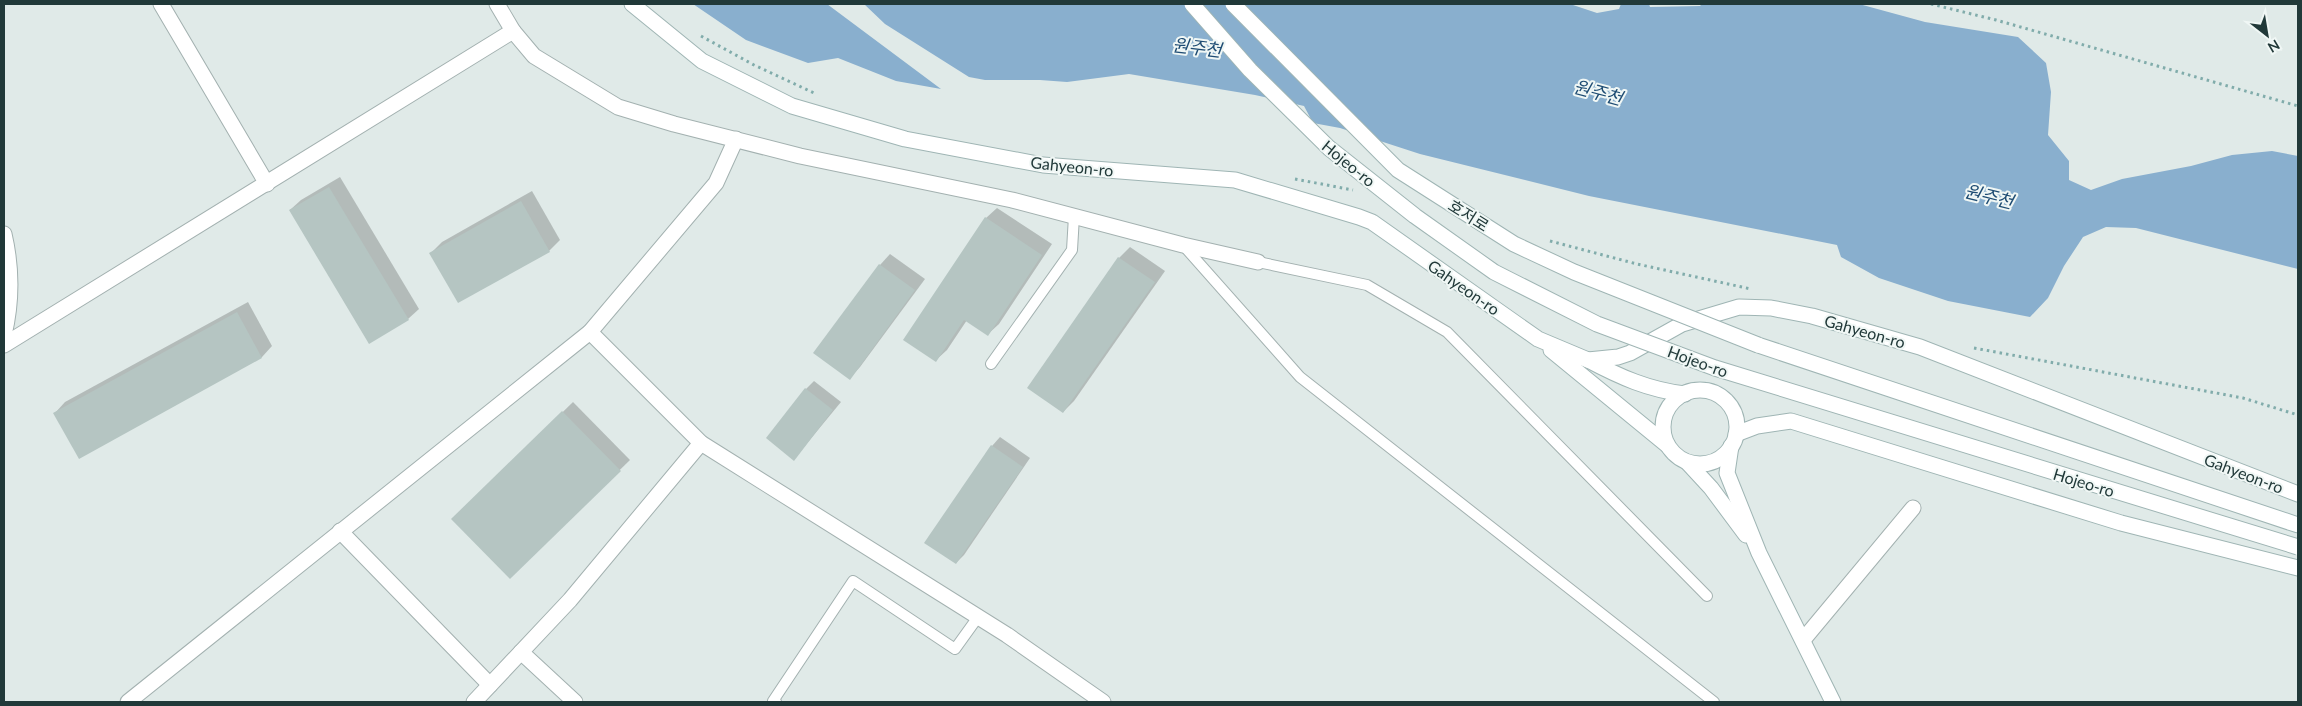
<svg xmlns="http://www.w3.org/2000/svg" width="2302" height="706" font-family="Lato,'Noto Sans KR',sans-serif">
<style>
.water{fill:#89afce}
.shadow{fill:#0003}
.building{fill:#b5c5c2}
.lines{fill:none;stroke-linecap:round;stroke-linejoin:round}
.lane-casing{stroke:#a3b1b0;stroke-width:12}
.street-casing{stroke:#a3b1b0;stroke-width:17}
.secondary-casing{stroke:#9fb5b4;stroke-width:17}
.path{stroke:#81acab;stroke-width:3;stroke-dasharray:2.5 4;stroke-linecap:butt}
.lane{stroke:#fff;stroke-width:10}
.street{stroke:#fff;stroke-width:15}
.secondary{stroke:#fff;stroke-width:15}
.secondary-bridge-casing{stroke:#9fb5b4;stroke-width:17;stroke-linecap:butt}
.secondary-bridge{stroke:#fff;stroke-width:15}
.labels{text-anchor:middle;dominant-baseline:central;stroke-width:4;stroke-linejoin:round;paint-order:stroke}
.street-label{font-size:16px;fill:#213939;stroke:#f0f7f5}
.water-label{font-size:18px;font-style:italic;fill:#1e4c73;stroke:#f0f7f5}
</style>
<rect width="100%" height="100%" fill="#e0eae8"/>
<!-- water -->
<g class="water">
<polygon points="693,4 827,4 941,89 896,81 838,58 808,63 746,40"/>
<polygon points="864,4 1570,4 1597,13 1619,9 1621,4 1649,4 1650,7 1700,6 1702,4 1859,4 1925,22 2018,37 2046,63 2051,92 2048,135 2069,161 2069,180 2091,190 2122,179 2191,166 2232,155 2272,151 2298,156 2298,269 2136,228 2106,227 2083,237 2064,266 2048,298 2030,317 1948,301 1879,278 1841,257 1837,245 1589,196 1420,154 1340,128 1313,123 1304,106 1255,95 1129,74 1067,82 1040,80 985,80 969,77 885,24"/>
</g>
<!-- shadow -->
<g class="shadow">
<polygon points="340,177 419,309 408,319 290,210 301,200"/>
<polygon points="532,191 560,240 549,251 431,253 442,242"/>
<polygon points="997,208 1052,244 999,324 988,334 967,320 947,350 936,360 986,218"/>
<polygon points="1130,247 1165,271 1074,401 1063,412 1029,388 1119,258"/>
<polygon points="890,254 925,279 860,367 850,378 880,265"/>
<polygon points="248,302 272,346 262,357 79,457 55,413 65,402"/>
<polygon points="814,381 841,402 794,459 806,389"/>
<polygon points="573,402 630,460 510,577 453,519"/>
<polygon points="1000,437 1030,458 964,555 956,563 992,446"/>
</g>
<!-- building -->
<g class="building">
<polygon points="329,187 409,320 369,344 289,210"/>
<polygon points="521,201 550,252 458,303 429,253"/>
<polygon points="985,217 1042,255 988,336 964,320 936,362 903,340"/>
<polygon points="1118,257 1155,282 1063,413 1027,388"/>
<polygon points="879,264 915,290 850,380 813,353"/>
<polygon points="237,312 262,358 79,459 53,413"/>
<polygon points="805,388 833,410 794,461 766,438"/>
<polygon points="562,411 621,471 510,579 451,519"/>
<polygon points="991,445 1023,467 956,564 924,543"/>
</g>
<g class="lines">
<!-- lane casing -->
<g class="lane-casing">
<g id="lane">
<polyline points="1183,245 1300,377 1714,702"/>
<polyline points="1258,262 1367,285 1447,332 1707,596"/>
<polyline points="991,364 1072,250 1074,216"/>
<polyline points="776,702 773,701 853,581 955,649 978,617"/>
</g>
</g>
<!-- street casing -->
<g class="street-casing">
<g id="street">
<polyline points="161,4 267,184"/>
<polyline points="497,4 513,31 534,56 618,107 674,124 800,156 1012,200 1183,245 1258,262"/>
<path d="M4,234C12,268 12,301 4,335"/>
<polyline points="590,332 701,443 1007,635 1103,702"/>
<polyline points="4,345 513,31"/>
<polyline points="340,531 490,685"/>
<polyline points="1803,640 1913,508"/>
<polyline points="521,652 575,702"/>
<polyline points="128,702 590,332 716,183 736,139"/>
<polyline points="474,702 570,600 701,443"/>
</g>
</g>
<!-- secondary casing -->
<g class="secondary-casing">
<g id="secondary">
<polyline points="632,4 702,61 792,106 905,139 1043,165 1235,180 1359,217 1372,222 1538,339 1588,360 1618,357 1630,353 1682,324 1739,307 1771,308 1812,316 1920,347 2298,494"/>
<polyline points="1758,345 2298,525"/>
<polyline points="1551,350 1667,445"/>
<path d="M1588,360C1620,377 1649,390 1685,394"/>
<circle cx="1700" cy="427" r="37"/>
<polyline points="1736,434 1757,426 1791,421 2121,523 2298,568"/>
<polyline points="1731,446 1727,473 1759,553 1833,702"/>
<polyline points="1687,462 1711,488 1746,535"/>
</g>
</g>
<!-- path -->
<g class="path">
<polyline points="1931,4 1996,20 2298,106"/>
<polyline points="701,36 754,65 814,93"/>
<polyline points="1295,179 1353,190"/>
<polyline points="1550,241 1637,264 1751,289"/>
<polyline points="1974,348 2243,398 2298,415"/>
</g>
<!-- lane -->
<use href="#lane" class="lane"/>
<!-- street -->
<use href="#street" class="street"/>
<!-- secondary -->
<use href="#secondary" class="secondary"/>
<!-- secondary-bridge casing -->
<g class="secondary-bridge-casing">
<g id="secondary-bridge">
<polyline points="1192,4 1250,70 1329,148 1415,216 1494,272 1597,324 1715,368 2298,547"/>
<polyline points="1233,4 1398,170 1514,244 1574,272 1758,345"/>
</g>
</g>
<!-- secondary-bridge -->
<use href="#secondary-bridge" class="secondary-bridge"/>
</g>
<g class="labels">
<!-- street labels -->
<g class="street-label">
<text transform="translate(1349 163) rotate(39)">Hojeo-ro</text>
<text transform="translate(1072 166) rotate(6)">Gahyeon-ro</text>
<text transform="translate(1469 215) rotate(32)">호저로</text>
<text transform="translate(1464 287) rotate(35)">Gahyeon-ro</text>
<text transform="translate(1865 331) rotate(16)">Gahyeon-ro</text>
<text transform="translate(1698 361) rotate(20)">Hojeo-ro</text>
<text transform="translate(2244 473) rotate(21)">Gahyeon-ro</text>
<text transform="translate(2084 482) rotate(17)">Hojeo-ro</text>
</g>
<!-- water labels -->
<g class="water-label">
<text transform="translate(1197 47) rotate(7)">원주천</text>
<text transform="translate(1598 92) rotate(15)">원주천</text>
<text transform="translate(1989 196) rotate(14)">원주천</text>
</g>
</g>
<!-- border -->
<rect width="2302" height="706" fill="none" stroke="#213939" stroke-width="10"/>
<!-- north arrow -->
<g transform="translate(2267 35) rotate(149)" stroke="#f0f7f5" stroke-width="4" paint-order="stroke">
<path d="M0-4L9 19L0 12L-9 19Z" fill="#213939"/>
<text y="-8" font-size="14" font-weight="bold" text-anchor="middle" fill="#213939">N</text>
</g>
</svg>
